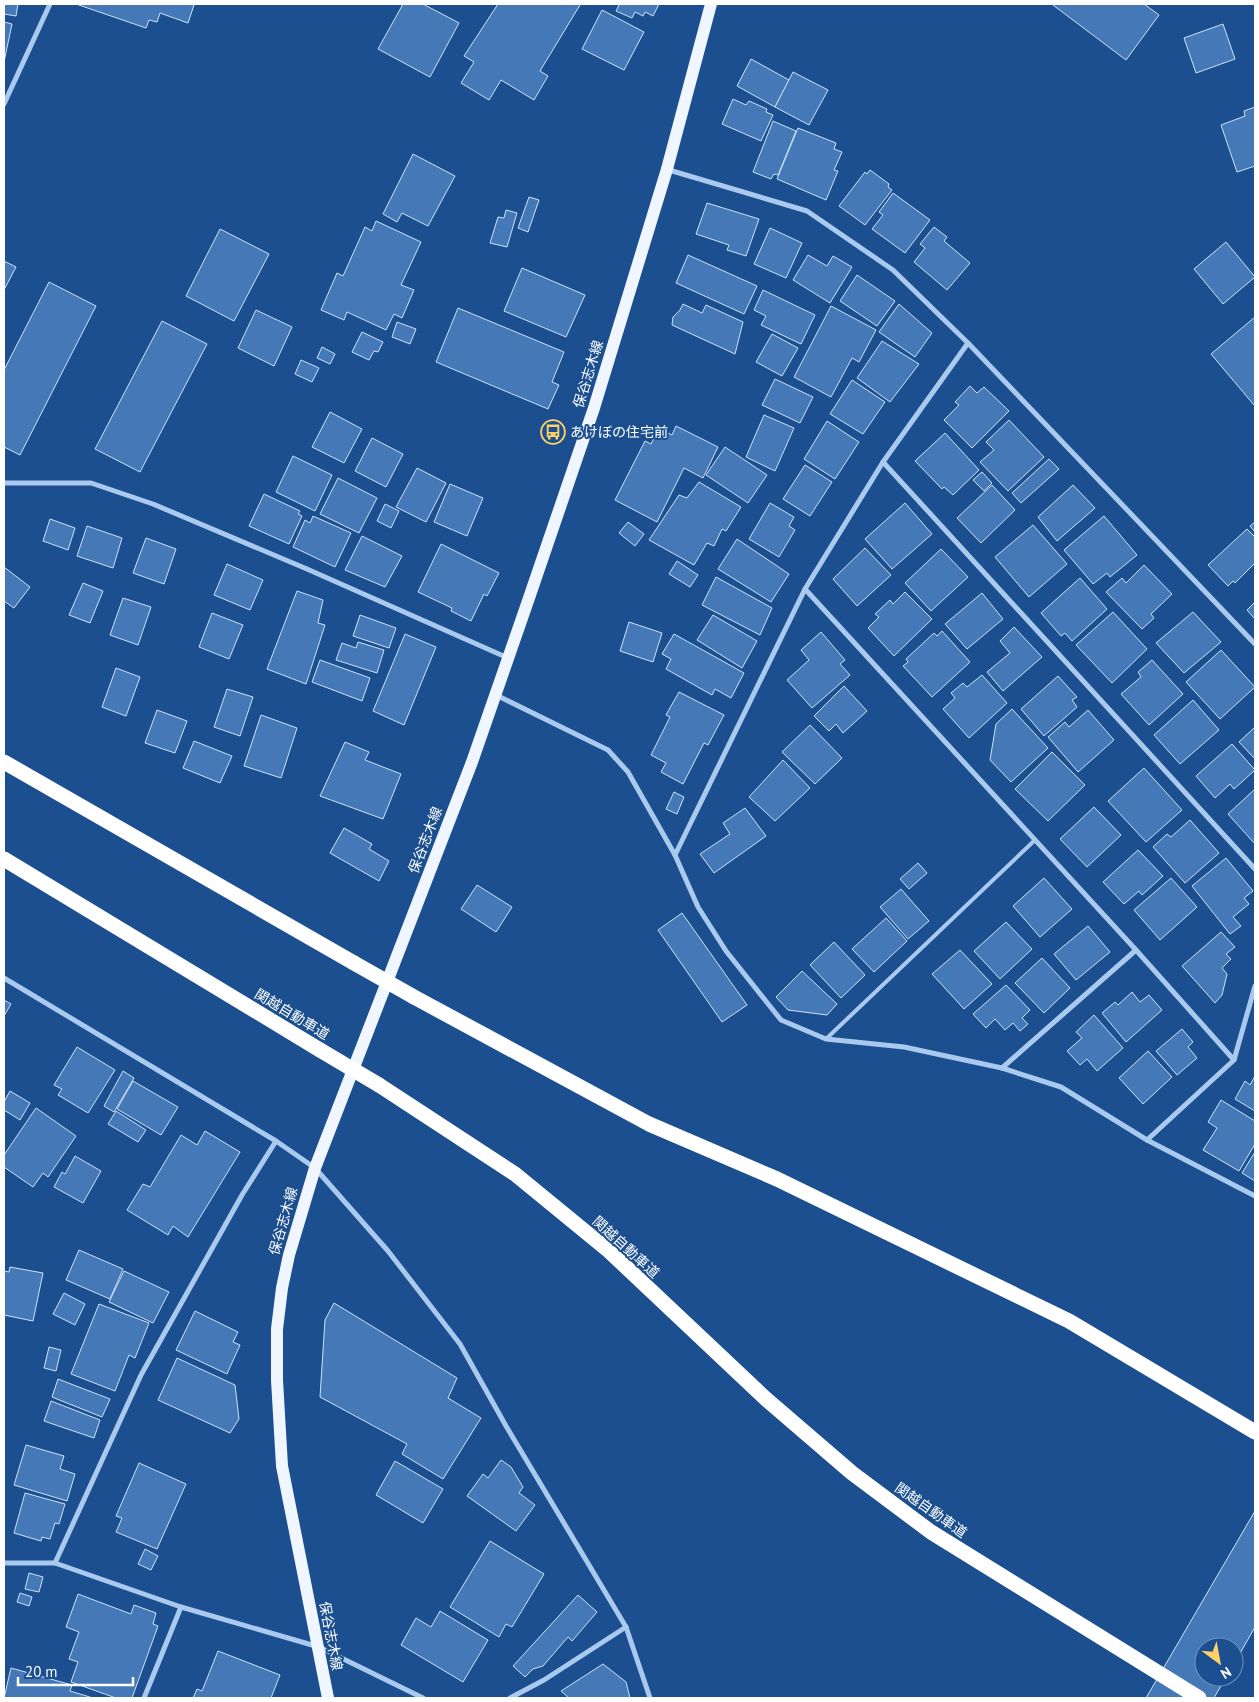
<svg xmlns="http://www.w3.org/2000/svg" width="1259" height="1702" font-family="'PT Sans','Noto Sans JP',sans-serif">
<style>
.building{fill:#4478b7;stroke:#cfe3fa}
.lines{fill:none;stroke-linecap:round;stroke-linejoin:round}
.lane{stroke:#a9c9ee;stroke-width:4}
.street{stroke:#a9c9ee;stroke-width:5}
.primary{stroke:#f0f6ff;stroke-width:12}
.highway{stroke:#fff;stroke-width:15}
.highway-bridge{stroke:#fff;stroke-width:15}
.labels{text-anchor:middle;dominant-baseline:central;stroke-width:4;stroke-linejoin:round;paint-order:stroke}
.street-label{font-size:14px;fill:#fff;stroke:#1b4f8f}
.poi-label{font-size:14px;fill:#fff;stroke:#1b4f8f;text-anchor:start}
</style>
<rect width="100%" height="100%" fill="#1b4f8f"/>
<!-- building -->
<g class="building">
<polygon points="4,4 18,4 16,16 4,14"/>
<polygon points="76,4 190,4 194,5 188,23 160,13 157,22 149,20 146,28"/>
<polygon points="403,4 423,4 459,23 430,77 378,49"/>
<polygon points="498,4 577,4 580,5 540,71 548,76 534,100 501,80 489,100 461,83 474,62 464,56"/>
<polygon points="616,4 659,4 653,16 645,12 643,16 635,12 632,18 616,11 619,5"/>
<polygon points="1054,4 1144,4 1159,15 1126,60 1053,5"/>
<polygon points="602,10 644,32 624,70 582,49"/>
<polygon points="4,22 12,24 4,62"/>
<polygon points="1223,24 1235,59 1196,73 1184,38"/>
<polygon points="751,59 789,80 775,107 737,86"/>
<polygon points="793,72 828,90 809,125 775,107"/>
<polygon points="733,99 746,105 749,101 767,109 766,112 773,115 761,141 722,124"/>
<polygon points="1255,107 1255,166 1237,172 1221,125 1245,116 1244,111"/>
<polygon points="773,121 796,131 778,175 774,174 771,179 753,172"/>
<polygon points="798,128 836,143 834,149 842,152 834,170 838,171 826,200 777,179"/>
<polygon points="413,154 455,176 428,226 402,213 397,222 383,214"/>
<polygon points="870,170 889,184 888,187 892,190 865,225 839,206 865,172 867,174"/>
<polygon points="893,193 930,220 905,253 872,229 883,215 879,212"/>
<polygon points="529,197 539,200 528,232 518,228"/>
<polygon points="707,203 759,219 746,256 727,250 729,245 696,234"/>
<polygon points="506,210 517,213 507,247 490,243 498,217 504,218"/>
<polygon points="376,221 421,242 401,285 414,290 402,318 394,314 386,330 347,312 344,320 321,310 337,273 343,276 365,227 372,231"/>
<polygon points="934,227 947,237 944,241 970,263 947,290 914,262 925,248 920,244"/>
<polygon points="770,228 802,243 786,278 754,264"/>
<polygon points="220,229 269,254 234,321 186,296"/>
<polygon points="1226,242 1255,277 1223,304 1194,269"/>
<polygon points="688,255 757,286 744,314 676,283"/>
<polygon points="808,255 827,266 833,256 852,267 830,303 793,280"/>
<polygon points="4,261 16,267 4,290"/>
<polygon points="522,268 585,295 566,337 504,311"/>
<polygon points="857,275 895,301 877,326 840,301"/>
<polygon points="49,282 96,306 20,455 4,447 4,370"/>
<polygon points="763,290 815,315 801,344 761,325 766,316 754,310"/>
<polygon points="683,304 702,313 706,305 743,322 735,354 672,325 673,317 680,310"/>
<polygon points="899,304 932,333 915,357 879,332"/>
<polygon points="831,306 876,330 859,362 852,358 831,397 794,377"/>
<polygon points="458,308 564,352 552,382 559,385 548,409 436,362"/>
<polygon points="256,310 292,327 274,366 238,348"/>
<polygon points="1255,317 1255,403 1254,405 1211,354"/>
<polygon points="162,321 207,344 140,472 95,449"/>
<polygon points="397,322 416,329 410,344 392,337"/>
<polygon points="362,332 383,342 378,352 374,351 369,360 352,352"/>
<polygon points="772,334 798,348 782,376 756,362"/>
<polygon points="882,341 919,364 890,402 857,378"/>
<polygon points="322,347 335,354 330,364 317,358"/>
<polygon points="301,360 319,368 312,382 295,374"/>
<polygon points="775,379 813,397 800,423 762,405"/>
<polygon points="852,380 885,402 863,434 830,414"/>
<polygon points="970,386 977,393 984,387 1009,411 972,448 944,420 959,405 955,402"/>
<polygon points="330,412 362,429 344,463 312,447"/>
<polygon points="764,415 794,428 775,471 746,457"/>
<polygon points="1009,420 1044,457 1008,491 980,462 994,450 986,442"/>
<polygon points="827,421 859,442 835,479 804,459"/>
<polygon points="676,426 718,447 703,478 684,468 657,522 615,500 645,441 651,444 659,428 672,435"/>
<polygon points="945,433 979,470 953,495 944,487 942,489 915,461"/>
<polygon points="372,438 403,454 386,487 355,471"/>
<polygon points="725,447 767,475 748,503 706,475"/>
<polygon points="293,456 332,475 315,511 276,492"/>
<polygon points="1049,459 1059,469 1021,503 1012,493"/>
<polygon points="805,465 832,482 810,516 783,499"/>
<polygon points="417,468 446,483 426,522 396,507"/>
<polygon points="982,472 992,483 984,491 973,480"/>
<polygon points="338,478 377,498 359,533 320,514"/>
<polygon points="699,482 741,507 726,531 722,529 714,546 707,543 694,565 649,540 679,495 687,498"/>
<polygon points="450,484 483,498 467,536 434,522"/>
<polygon points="992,485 1015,510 981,543 957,518"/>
<polygon points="1073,485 1095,508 1057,541 1038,517"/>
<polygon points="264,494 300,511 298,514 302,516 289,544 249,526"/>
<polygon points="770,503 794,517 789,526 795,530 779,557 749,539"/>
<polygon points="905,503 932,534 892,569 865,539"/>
<polygon points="385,504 399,511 391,528 377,521"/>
<polygon points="313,516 351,533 335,567 293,547 305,520 310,523"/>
<polygon points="1104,516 1137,555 1110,577 1107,573 1093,584 1064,550"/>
<polygon points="50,519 75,528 68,550 43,541"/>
<polygon points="628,522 644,534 635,546 619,533"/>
<polygon points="1255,522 1255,532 1250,526"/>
<polygon points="1033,525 1067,564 1029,597 995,557"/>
<polygon points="87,526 122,538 113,568 77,556"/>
<polygon points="1247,529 1255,537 1255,563 1235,583 1233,581 1228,586 1208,565"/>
<polygon points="362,536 402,556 385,587 345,570"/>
<polygon points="146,538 176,549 164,584 133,573"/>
<polygon points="737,539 789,574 771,602 718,569"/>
<polygon points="441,544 499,573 487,596 484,594 471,621 451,611 452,608 418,592"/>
<polygon points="865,548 891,575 857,606 833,579"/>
<polygon points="941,549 968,577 931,611 905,583"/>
<polygon points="677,561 698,575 690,587 669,574"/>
<polygon points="227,564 263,580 250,610 214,595"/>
<polygon points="1144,565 1172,594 1151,614 1154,618 1142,629 1106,592 1122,578 1126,583"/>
<polygon points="4,567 30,587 14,608 4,601"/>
<polygon points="716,577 772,608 760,635 702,605"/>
<polygon points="1080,578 1107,609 1072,641 1065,633 1061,636 1041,613"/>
<polygon points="83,583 103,591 90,623 69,615"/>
<polygon points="297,591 323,600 318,623 325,625 306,684 267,669"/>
<polygon points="905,592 932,619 894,656 868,628 879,617 875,614 890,600 893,604"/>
<polygon points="982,593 1003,619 967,649 945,624"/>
<polygon points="123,598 151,607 138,645 110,635"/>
<polygon points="1255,602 1255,619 1247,610"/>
<polygon points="1113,612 1147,649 1112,683 1076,645"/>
<polygon points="1193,612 1221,642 1184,673 1156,643"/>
<polygon points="212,613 243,625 229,659 199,647"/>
<polygon points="360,615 396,628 389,648 353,636"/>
<polygon points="713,615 757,641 742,668 697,640"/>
<polygon points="629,622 662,633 653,662 620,651"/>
<polygon points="1014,627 1042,657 1003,691 987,672 1010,653 1000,641"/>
<polygon points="942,631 970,662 932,697 903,666 908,662 906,659 934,633 937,636"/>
<polygon points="821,632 845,660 840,664 850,675 812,708 787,680 809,660 801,650"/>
<polygon points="405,634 436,647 404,725 373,711"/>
<polygon points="674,634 744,673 731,698 715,689 712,695 666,669 671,659 662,654"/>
<polygon points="358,642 384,650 377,673 336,660 342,643 356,648"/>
<polygon points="1221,650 1255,687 1220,719 1186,682"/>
<polygon points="320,660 370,678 362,701 312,682"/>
<polygon points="1152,660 1183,694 1149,725 1121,694 1141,677 1138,672"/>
<polygon points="116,668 140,677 126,716 102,707"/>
<polygon points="982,675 1007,703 969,738 943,709 955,698 951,693 963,683 967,687"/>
<polygon points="1058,676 1077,697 1072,700 1077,707 1044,736 1021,709"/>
<polygon points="844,686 867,711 843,733 836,724 829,731 814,716"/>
<polygon points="227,689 253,697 240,736 214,727"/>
<polygon points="679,692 724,715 708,745 704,743 683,784 661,772 666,763 651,755 670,717 666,715"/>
<polygon points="1193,700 1219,730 1180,764 1154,735"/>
<polygon points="1012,709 1048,748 1011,782 990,760 996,724"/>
<polygon points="157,710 187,721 175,753 145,743"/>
<polygon points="1088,710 1114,740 1078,772 1048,737 1065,722 1069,727"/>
<polygon points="261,715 297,728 281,778 244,766"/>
<polygon points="810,725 842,758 815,784 782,752"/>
<polygon points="1255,727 1255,759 1239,742"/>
<polygon points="194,741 232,756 220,783 183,768"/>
<polygon points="345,742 369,752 365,760 401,774 383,819 320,796"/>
<polygon points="1232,744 1255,770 1234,789 1230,784 1215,798 1196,776"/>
<polygon points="1052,752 1085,785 1048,821 1015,789"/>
<polygon points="783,760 810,788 775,821 749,797"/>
<polygon points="1144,768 1182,810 1146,842 1108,801"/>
<polygon points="1255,789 1255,844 1228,814"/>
<polygon points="674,792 684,797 677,814 666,809"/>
<polygon points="1094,807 1121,835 1087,867 1060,839"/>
<polygon points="745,808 766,836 714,873 700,854 730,834 723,823"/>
<polygon points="1190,820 1219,853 1185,883 1153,847 1167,834 1171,837"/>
<polygon points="344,828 372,844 369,849 389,861 379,881 330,853"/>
<polygon points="1138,850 1163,876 1142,895 1139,891 1124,904 1103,882"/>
<polygon points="1226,858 1253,891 1244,898 1249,904 1233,917 1241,926 1230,934 1192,886"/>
<polygon points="918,863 927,873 909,889 900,879"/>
<polygon points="1044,878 1072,909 1040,937 1013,906"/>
<polygon points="1171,878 1197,907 1160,940 1134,910"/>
<polygon points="477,885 512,907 496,932 461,909"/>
<polygon points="901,889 929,921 908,939 880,907"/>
<polygon points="682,913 747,1005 722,1022 658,930"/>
<polygon points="886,918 907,941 874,972 852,949"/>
<polygon points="1006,922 1032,949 1000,979 974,951"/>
<polygon points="1088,926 1110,952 1076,980 1054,954"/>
<polygon points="1221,932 1235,947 1226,954 1231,959 1222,968 1227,974 1222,995 1215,1003 1182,966"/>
<polygon points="834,942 865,975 841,998 810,965"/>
<polygon points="960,950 992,984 964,1009 932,974"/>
<polygon points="1042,958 1070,988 1044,1013 1015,983"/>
<polygon points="802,971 837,1004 827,1015 788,1010 776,997"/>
<polygon points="1006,985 1030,1010 1022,1018 1028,1024 1020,1031 1013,1023 1005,1030 995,1019 986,1028 973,1014"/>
<polygon points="1132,992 1140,1002 1149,995 1162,1010 1126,1042 1102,1013 1115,1002 1118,1005"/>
<polygon points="4,1000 11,1004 4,1016"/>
<polygon points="1094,1015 1123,1048 1097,1071 1087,1059 1080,1065 1067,1051 1082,1038 1076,1032"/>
<polygon points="1182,1029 1193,1042 1188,1047 1197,1058 1177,1075 1156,1051"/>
<polygon points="77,1047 115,1070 88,1113 58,1095 62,1089 54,1085"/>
<polygon points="1148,1051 1172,1077 1143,1104 1119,1078"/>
<polygon points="123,1071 134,1078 114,1112 104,1106"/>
<polygon points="1255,1076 1255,1111 1235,1099 1245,1081 1250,1085"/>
<polygon points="133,1081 178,1107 161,1135 117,1109"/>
<polygon points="10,1091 30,1103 20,1120 4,1110 4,1102"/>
<polygon points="1221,1100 1255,1121 1255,1144 1239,1171 1203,1150 1217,1128 1208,1122"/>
<polygon points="36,1108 76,1136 48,1177 43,1173 33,1187 4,1167 4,1155"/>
<polygon points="116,1111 146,1130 138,1142 108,1124"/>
<polygon points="205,1131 240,1152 188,1237 173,1226 168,1235 127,1210 143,1184 150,1187 181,1135 197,1145"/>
<polygon points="1255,1152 1255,1181 1242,1173"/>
<polygon points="75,1156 101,1171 83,1203 54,1187 62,1172 65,1174"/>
<polygon points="79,1250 123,1269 110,1299 66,1280"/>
<polygon points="10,1267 43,1273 33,1321 4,1315 4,1271 9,1272"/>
<polygon points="124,1271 169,1292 153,1323 109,1302"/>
<polygon points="64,1293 85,1304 75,1325 53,1314"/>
<polygon points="334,1303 457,1378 448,1398 481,1418 443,1479 402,1454 407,1444 320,1397 325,1320"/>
<polygon points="99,1304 149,1323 135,1358 129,1355 115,1391 71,1374"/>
<polygon points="195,1311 238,1332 233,1342 240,1345 227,1374 176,1350"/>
<polygon points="49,1347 61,1350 56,1371 44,1368"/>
<polygon points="177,1358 235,1385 239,1419 230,1433 158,1400"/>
<polygon points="58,1379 110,1399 102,1417 52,1397"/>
<polygon points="51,1401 100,1420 94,1438 44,1421"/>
<polygon points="26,1445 64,1456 60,1469 75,1474 67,1501 14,1485"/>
<polygon points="501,1460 511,1467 523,1487 519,1493 535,1505 516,1531 467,1496 483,1474 488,1478"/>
<polygon points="395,1461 443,1489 423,1523 376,1495"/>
<polygon points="139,1463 186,1484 157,1549 116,1532 122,1518 116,1516"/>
<polygon points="25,1493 65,1504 59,1524 55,1523 50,1539 42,1537 41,1541 14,1533"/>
<polygon points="1255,1511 1255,1627 1234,1664 1234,1647 1204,1647 1204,1677 1226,1677 1214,1698 1146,1698"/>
<polygon points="490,1541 544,1574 512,1627 506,1624 499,1637 450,1607"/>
<polygon points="145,1549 158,1556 151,1570 138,1564"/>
<polygon points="29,1573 43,1577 39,1592 25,1589"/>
<polygon points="20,1593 32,1597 29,1606 17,1602"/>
<polygon points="78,1594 131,1614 134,1605 156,1613 153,1624 158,1626 132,1698 116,1698 71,1682 78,1662 69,1659 79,1632 66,1627"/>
<polygon points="578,1595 597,1612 572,1641 568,1637 543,1666 533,1669 525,1677 513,1666"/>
<polygon points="440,1611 488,1640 463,1682 401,1645 416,1618 431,1627"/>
<polygon points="218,1651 280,1675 271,1698 193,1698 197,1689 202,1691"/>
<polygon points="603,1664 626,1682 630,1698 569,1698 561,1691"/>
<polygon points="11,1668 72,1685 70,1691 93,1698 4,1698"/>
</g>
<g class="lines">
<!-- lane -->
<polyline class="lane" points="826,1039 1035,840"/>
<!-- street -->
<g class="street">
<polyline points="4,104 50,4"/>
<polyline points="669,170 807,211 893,270 968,343 1255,644"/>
<polyline points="883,462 1255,869"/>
<polyline points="4,483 91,483 153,504 307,569 508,658"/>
<polyline points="805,589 1136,950 1234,1060"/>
<polyline points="496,695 608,750 628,772 675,855 698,907 726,951 781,1020 826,1039 904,1047 1002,1068 1061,1087 1147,1140 1255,1196"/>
<polyline points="675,855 805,589 883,462 968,343"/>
<polyline points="4,978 276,1141 315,1168 388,1251 460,1344 506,1426 626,1627 650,1698"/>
<polyline points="1002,1068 1136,950"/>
<polyline points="1147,1140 1234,1060 1255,986"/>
<polyline points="4,1563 55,1563 181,1607 319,1647 423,1698"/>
<polyline points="55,1563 141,1375 242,1195 276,1141"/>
<polyline points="144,1698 181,1607"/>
<polyline points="510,1698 544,1680 626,1627"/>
</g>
<!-- primary -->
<polyline class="primary" points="328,1698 282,1466 277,1380 277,1329 282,1288 289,1255 315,1168 472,762 529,598 594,408 667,169 711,4"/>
<!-- highway -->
<g class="highway">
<polyline points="4,762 354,963"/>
<polyline points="4,859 320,1050"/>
<polyline points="414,997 649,1124 777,1179 1069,1321 1255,1432"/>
<polyline points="379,1085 515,1174 609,1251 766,1399 852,1473 931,1532 1199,1698"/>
</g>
<!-- highway-bridge -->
<g class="highway-bridge">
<polyline points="354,963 414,997"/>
<polyline points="320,1050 379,1085"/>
</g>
</g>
<!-- icons -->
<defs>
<g id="bus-ring" transform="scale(1.25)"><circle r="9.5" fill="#1b4f8f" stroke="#ffd166" stroke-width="1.5"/><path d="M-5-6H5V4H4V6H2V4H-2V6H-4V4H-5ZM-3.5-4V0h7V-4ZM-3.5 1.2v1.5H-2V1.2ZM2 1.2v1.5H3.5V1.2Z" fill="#ffd166"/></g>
</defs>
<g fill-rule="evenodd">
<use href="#bus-ring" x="553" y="432"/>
</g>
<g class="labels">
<!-- street labels -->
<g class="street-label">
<text transform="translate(588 374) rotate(-73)">保谷志木線</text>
<text transform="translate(425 840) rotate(-69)">保谷志木線</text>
<text transform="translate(292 1014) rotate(31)">関越自動車道</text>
<text transform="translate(283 1221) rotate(-74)">保谷志木線</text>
<text transform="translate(626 1247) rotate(42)">関越自動車道</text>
<text transform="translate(931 1510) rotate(35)">関越自動車道</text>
<text transform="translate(331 1636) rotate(79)">保谷志木線</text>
</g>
<!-- poi labels -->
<g class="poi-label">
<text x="570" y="432">あけぼの住宅前</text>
</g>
</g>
<!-- border -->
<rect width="1259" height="1702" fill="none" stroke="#ffffff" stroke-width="10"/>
<!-- north arrow -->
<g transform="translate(1219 1662) rotate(148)"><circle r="24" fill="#1b4f8f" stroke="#7695bc"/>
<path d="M0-4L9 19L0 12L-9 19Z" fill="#ffd166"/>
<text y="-8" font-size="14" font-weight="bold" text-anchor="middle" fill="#ffffff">N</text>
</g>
<!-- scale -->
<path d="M18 1677v8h115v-8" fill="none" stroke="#ffffff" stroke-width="2.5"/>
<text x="25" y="1677" font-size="15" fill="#ffffff" stroke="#1b4f8f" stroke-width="4" paint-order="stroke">20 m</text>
</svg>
